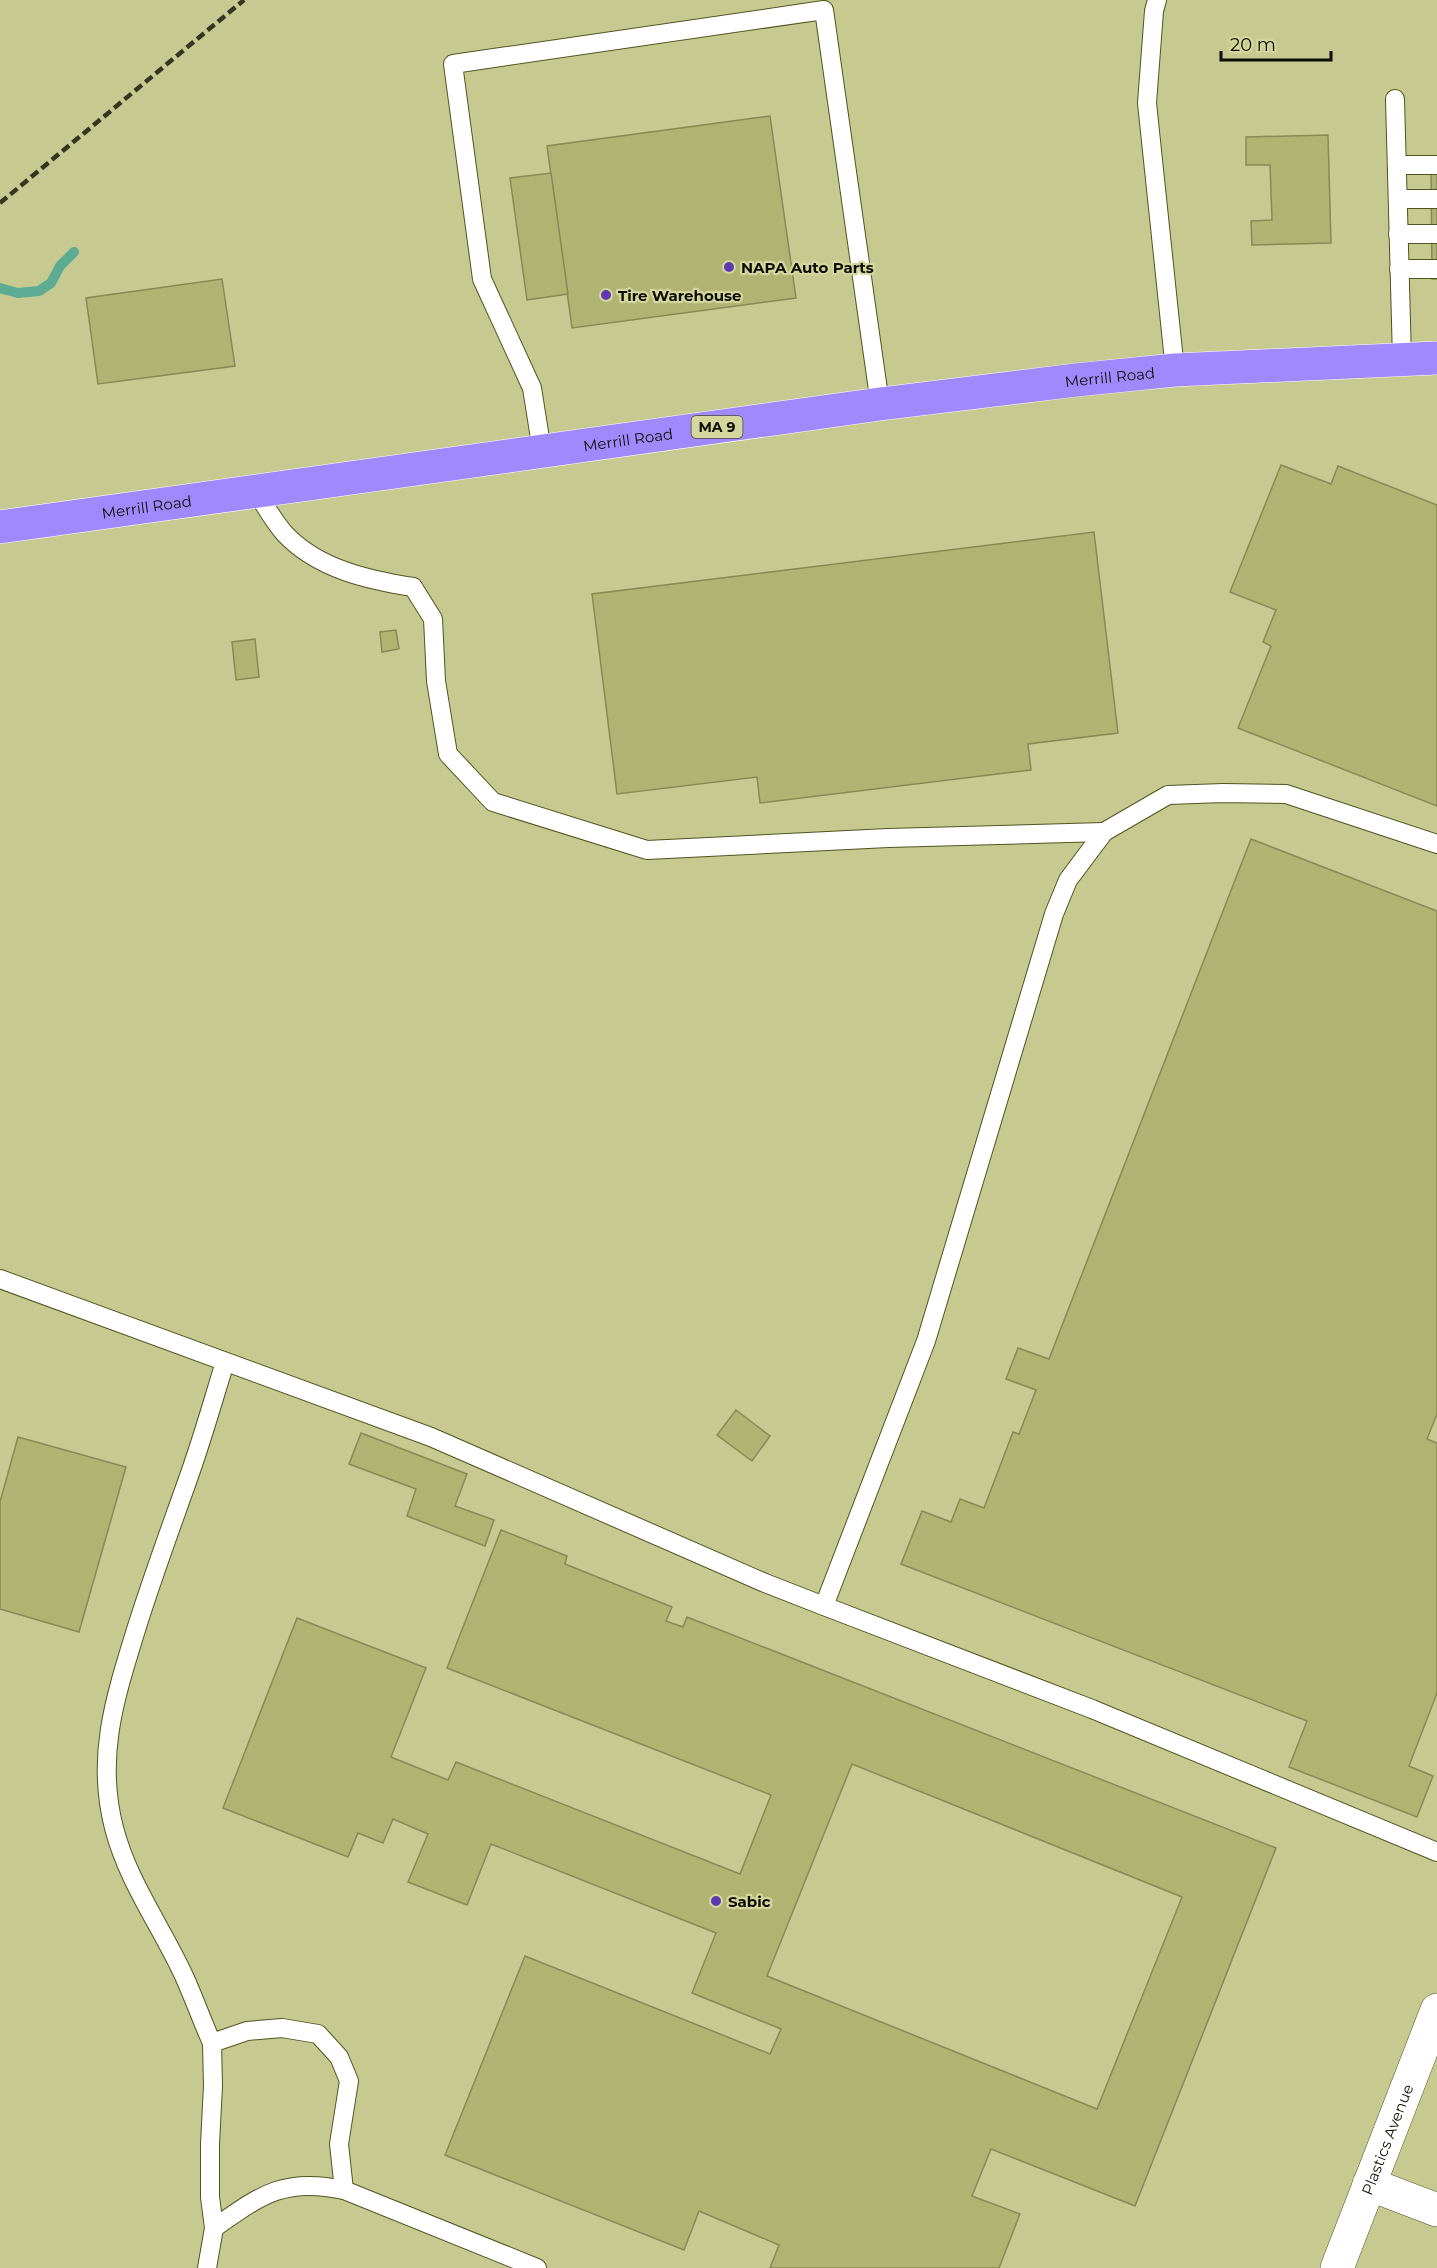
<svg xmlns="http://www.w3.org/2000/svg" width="1437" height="2268" font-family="Montserrat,sans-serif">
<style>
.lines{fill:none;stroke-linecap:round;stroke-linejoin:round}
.stream{stroke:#5dab92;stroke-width:10}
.building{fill:#b0b372;stroke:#878a54;stroke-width:1.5;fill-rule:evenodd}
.lane-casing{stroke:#52541e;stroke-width:20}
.street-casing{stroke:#52541e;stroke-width:34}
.highway-casing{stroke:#fff;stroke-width:34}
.lane{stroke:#fff;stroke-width:18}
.street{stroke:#fff;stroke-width:33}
.highway{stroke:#a089fc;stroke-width:33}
.rail{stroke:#34361f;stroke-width:4.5;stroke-dasharray:9 4.5;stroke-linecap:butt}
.poi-dot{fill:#5d3ab2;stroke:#d3d79e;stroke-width:2}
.labels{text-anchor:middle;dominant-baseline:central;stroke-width:4.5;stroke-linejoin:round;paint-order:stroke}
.shield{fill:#d3d79e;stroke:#484a2f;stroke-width:1.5}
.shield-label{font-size:14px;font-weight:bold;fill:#0c0d00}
.poi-label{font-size:15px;font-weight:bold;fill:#0c0d00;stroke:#d3d79e;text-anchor:start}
.street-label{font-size:15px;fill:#0c0d00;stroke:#d3d79e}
</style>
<rect width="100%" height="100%" fill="#c6ca91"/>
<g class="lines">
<!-- stream -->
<polyline class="stream" points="0,288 18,293 39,291 51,283 60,266 74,252"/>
</g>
<!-- building -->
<g class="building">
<polygon points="770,116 796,298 572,328 547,146"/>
<polygon points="1328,135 1331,243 1252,245 1251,221 1272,220 1270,165 1246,165 1246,137"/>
<polygon points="1431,157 1437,157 1437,279 1432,279"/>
<polygon points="551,173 568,294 527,300 510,178"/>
<polygon points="222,279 235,366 98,384 86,298"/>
<polygon points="1281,465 1331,484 1338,466 1437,505 1437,806 1238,728 1271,646 1263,642 1276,610 1230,592"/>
<polygon points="1094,532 1118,733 1028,744 1031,770 760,803 757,777 617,794 592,594"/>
<polygon points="396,630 399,649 382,652 380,632"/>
<polygon points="255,639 259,677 236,680 232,642"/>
<polygon points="1251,839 1437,911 1437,1414 1427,1439 1437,1443 1437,1693 1409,1766 1433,1776 1417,1817 1289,1767 1307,1721 901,1564 922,1511 951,1522 960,1499 984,1508 1013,1432 1019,1434 1036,1390 1006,1379 1018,1348 1049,1359"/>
<polygon points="736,1410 770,1436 752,1461 717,1435"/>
<polygon points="361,1433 467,1474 455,1506 494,1520 485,1546 407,1516 416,1489 349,1464"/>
<polygon points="18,1437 126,1467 79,1632 0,1609 0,1502"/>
<path d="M501,1530L567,1556L565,1564L672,1607L666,1621L683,1627L687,1617L1276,1848L1135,2206L991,2149L972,2196L1020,2214L999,2268H770L779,2245L699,2211L684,2250L445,2155L525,1956L770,2054L781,2029L692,1993L716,1933L491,1844L467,1905L408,1882L428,1834L393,1819L383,1843L358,1833L348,1857L223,1808L297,1618L426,1668L391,1757L448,1780L456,1762L740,1874L771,1795L447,1668ZM852,1764L1182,1897L1097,2109L767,1976Z"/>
</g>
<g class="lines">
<!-- lane casing -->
<g class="lane-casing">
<g id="lane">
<polyline points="1157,0 1154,11 1147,103 1175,370"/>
<polyline points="1395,99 1402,359"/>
<polyline points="1397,165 1437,165"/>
<polyline points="1398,199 1437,199"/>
<polyline points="1398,234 1437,234"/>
<polyline points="1399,269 1437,269"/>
<polyline points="542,451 532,388 482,279 453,64 824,10 880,404"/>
<path d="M256,492C265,505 274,522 285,534C318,569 368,580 413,587L433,619L436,681L448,754L493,802L647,850L888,838L1104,832"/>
<polyline points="0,1279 431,1437 765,1583 824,1606 926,1341 1054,914 1068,880 1104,832 1168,795 1223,793 1286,794 1437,844"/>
<path d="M225,1362C213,1401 202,1440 188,1479C170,1530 151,1581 135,1633C114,1701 96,1758 114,1828C128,1882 161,1926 184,1976C194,1998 202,2021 212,2043L247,2031L282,2028L318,2034L339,2057L349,2081L339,2144L344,2190L537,2268"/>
<polyline points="824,1606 1092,1709 1437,1852"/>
<path d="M214,2228C261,2195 284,2177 344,2190"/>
<polyline points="207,2268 214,2228 210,2197 210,2144 213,2086 212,2043"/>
</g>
</g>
<!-- street casing -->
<g class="street-casing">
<g id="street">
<polyline points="1369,2184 1437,2210"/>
<path id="s1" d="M1337,2268L1437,2010"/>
</g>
</g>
<!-- highway casing -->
<g class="highway-casing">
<g id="highway">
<path id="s2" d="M0,527L880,404L1076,380L1175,370L1437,358"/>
</g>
</g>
<!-- lane -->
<use href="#lane" class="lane"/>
<!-- street -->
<use href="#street" class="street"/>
<!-- highway -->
<use href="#highway" class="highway"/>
<!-- rail -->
<polyline class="rail" points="0,203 244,0"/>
</g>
<!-- markers -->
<g class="poi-dot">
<circle cx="729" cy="267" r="6"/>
<circle cx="606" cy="295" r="6"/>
<circle cx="716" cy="1901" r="6"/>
</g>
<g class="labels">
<!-- shield labels -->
<rect class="shield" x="691.5" y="416" width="51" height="22" rx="4.5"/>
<g class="shield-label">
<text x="717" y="427">MA 9</text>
</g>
<!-- poi labels -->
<g class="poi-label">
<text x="741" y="267">NAPA Auto Parts</text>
<text x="618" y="295">Tire Warehouse</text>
<text x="728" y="1901">Sabic</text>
</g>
<!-- street labels -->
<g class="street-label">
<text stroke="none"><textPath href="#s2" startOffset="1120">Merrill Road</textPath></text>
<text stroke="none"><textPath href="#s2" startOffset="634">Merrill Road</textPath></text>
<text stroke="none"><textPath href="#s2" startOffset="148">Merrill Road</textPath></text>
<text stroke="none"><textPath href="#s1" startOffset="138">Plastics Avenue</textPath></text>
</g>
</g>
<!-- scale -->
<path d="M1221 51v9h110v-9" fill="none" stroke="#0c0d00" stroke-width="3"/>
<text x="1230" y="51" font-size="18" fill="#0c0d00" stroke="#d3d79e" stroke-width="4.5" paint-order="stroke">20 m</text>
</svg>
